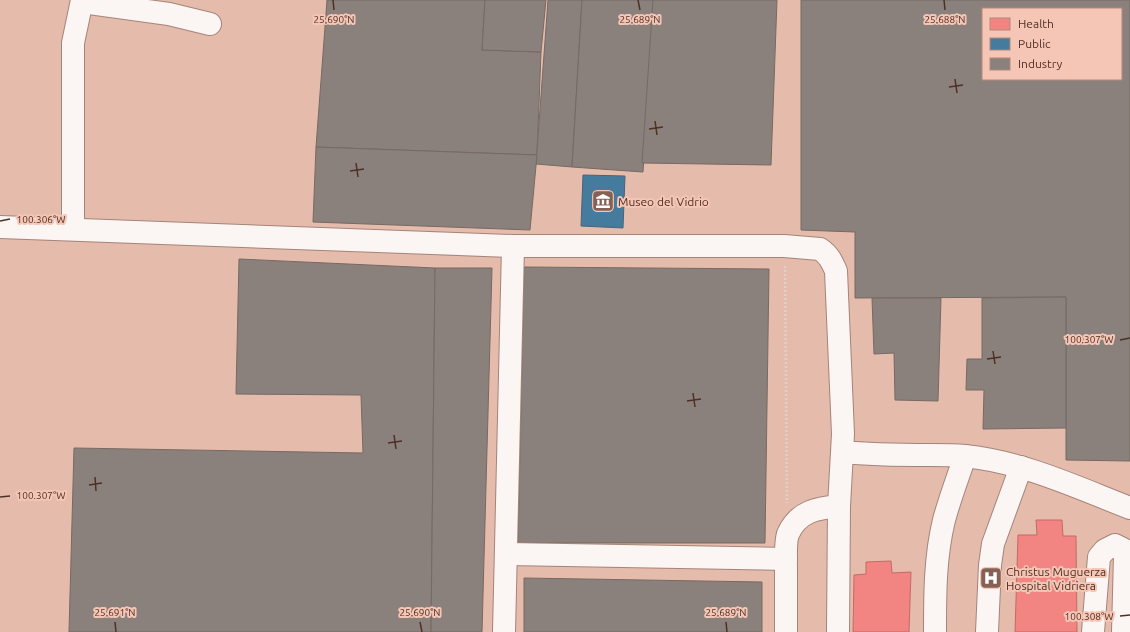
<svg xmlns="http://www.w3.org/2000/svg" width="1130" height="632" font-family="Ubuntu,sans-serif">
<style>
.health{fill:#f28482;stroke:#c16b66}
.public{fill:#457b9d;stroke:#486479}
.industry{fill:#8a817c;stroke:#786962;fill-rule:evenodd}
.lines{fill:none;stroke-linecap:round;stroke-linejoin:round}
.minor-casing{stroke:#a48479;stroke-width:24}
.path{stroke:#ded0cb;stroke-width:2.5;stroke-dasharray:2 2;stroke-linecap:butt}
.minor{stroke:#fbf5f3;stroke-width:22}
.ticks{fill:none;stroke:#4f3025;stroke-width:1.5}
.labels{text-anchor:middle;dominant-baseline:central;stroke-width:4;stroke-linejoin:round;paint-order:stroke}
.poi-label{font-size:12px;fill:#4f3025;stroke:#f5c5b5;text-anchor:start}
.ticks-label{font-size:10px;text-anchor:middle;fill:#4f3025;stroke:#f5c5b5;stroke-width:4;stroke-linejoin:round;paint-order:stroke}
</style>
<rect width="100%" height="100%" fill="#e5bbac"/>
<!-- health -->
<g class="health">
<polygon points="1036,520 1062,520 1063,536 1076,536 1077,632 1015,632 1018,535 1037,535"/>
<polygon points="891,561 892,573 911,572 909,632 853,632 854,575 866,574 866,562"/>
</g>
<!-- public -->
<polygon class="public" points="583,175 625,176 623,228 581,226"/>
<!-- industry -->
<g class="industry">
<polygon points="327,0 485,0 482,50 541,52 537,155 316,147"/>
<polygon points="485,0 546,0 541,52 482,50"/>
<polygon points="548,0 582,0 572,167 536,164"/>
<polygon points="582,0 654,0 643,172 572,167"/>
<polygon points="653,0 777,0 771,165 642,163"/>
<path d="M801,0H1130V461L1066,460V297L855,298V232L801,230ZM983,9H1121V79H983Z"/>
<polygon points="316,147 537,155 530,230 313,222"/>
<polygon points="239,259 435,268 431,632 69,632 74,448 363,453 361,395 236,394"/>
<polygon points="524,267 769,269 765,543 518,543"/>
<polygon points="435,268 492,268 482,632 431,632"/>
<polygon points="1066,297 1066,428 983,429 984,390 966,390 967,359 982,359 982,298"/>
<polygon points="872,298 941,298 938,401 895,400 894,353 874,354"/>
<polygon points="524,578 762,582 762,632 524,632"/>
</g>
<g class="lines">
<!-- minor casing -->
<g class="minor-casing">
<g id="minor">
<polyline points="82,2 169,14 210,24"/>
<path d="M0,227L513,246H784L820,249C829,255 832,262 836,271L843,434L839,506C818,508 798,511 788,534C785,542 786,564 786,573C786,593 786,612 786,632"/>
<polyline points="73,229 73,43 82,0"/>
<path d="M843,452C872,455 902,455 931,455C942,455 954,455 965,456C1023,462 1076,487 1130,508"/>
<polyline points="506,554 786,559"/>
<polyline points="504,632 513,246"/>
<polyline points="838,632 839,506"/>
<path d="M935,632C935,594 935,557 944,520C950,498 958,477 965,456"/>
<polyline points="987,632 990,565 993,544 1021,467"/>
<polyline points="1093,632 1099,557 1105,550 1115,545 1123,549 1125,555 1123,632"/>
</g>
</g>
<!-- path -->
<polyline class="path" points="785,266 787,503"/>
<!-- minor -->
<use href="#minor" class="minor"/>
</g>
<!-- ticks -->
<path class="ticks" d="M333,0L334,10M638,0L640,10M944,0L945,10M955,79L957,93M949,87L963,85M655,121L657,135M649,129L663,127M356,163L358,177M350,171L364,169M0,221L10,219M1120,340L1130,338M993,351L995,364M987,359L1001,357M693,393L695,407M687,401L701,399M394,435L396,449M388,443L402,441M95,477L96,491M89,485L102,483M0,497L10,496M1120,616L1130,615M115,622L116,632M420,622L422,632M726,622L727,632"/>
<!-- icons -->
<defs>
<g id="museum-square" transform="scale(1.15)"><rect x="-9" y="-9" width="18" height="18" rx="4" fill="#846154" stroke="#f5c5b5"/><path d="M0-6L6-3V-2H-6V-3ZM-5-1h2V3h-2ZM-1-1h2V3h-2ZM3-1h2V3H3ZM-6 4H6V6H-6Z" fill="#fff"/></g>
<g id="hospital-square" transform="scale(1.15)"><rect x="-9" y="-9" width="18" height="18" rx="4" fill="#846154" stroke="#f5c5b5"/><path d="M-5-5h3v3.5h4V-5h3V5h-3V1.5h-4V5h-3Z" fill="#fff"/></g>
</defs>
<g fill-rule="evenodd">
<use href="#museum-square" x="603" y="201"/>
<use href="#hospital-square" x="991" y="578"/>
</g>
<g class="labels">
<!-- poi labels -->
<g class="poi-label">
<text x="618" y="201">Museo del Vidrio</text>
<text x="1006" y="571">Christus Muguerza<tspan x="1006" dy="14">Hospital Vidriera</tspan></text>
</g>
</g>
<g class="ticks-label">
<text x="334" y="23">25.690°N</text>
<text x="640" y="23">25.689°N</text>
<text x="945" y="23">25.688°N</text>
<text x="41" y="223">100.306°W</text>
<text x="1089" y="343">100.307°W</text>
<text x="41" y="499">100.307°W</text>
<text x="115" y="616">25.691°N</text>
<text x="420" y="616">25.690°N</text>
<text x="726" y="616">25.689°N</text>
<text x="1089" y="620">100.308°W</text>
</g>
<!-- legend -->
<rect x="982" y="8" width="140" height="72" fill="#f5c5b5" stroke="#b3897b"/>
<rect x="990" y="18" width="20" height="12" fill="#f28482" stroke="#b3897b"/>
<text x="1018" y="28" font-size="12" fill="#4f3025">Health</text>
<rect x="990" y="38" width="20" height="12" fill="#457b9d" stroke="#b3897b"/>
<text x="1018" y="48" font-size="12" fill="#4f3025">Public</text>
<rect x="990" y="58" width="20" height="12" fill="#8a817c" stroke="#b3897b"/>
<text x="1018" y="68" font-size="12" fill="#4f3025">Industry</text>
</svg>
